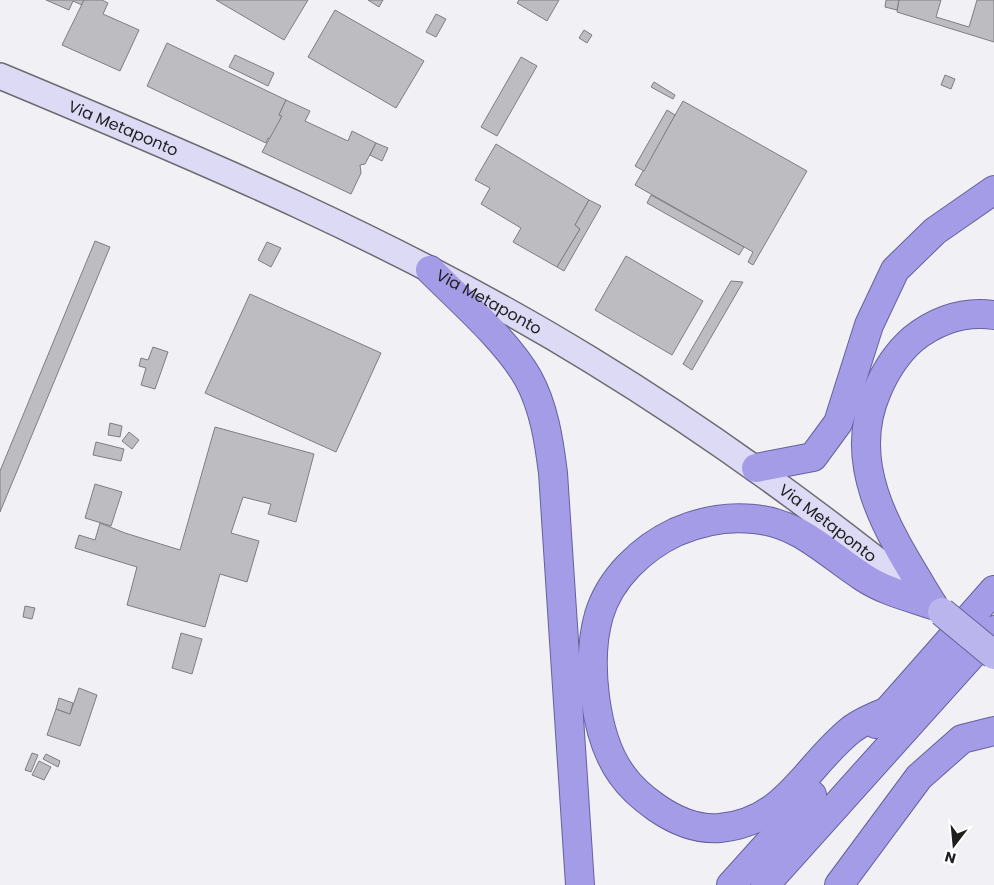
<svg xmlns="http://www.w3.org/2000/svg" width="994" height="885" font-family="Poppins,sans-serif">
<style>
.building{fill:#bdbdc1;stroke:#7e7e82}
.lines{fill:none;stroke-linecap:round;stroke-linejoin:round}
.secondary-casing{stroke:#6c6c70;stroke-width:28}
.trunk-casing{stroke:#66609d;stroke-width:30}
.secondary{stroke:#dddaf6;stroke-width:25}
.trunk{stroke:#a49ce7;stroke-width:28}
.primary-bridge-casing{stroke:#66609d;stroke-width:30;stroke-linecap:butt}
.primary-bridge{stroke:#bbb5ed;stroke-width:28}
.labels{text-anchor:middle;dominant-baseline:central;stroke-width:5;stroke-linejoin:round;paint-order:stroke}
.street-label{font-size:16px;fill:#1f1f20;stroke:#fff}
</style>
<rect width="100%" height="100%" fill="#f1f1f5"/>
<!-- building -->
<g class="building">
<polygon points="46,0 83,0 84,1 82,5 73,1 69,10"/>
<polygon points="102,0 108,3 103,14 139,30 120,71 62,45 84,0"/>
<polygon points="216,0 308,0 284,40"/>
<polygon points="368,0 383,0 379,7"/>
<polygon points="519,0 559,0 547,21 517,3"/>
<polygon points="886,0 899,0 897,10 885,7"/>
<polygon points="899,0 941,0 936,17 969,27 977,0 994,0 994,42 897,12"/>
<polygon points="335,10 424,61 396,108 308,57"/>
<polygon points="436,14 446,19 436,37 426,32"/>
<polygon points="584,30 592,35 587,43 579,38"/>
<polygon points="167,43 286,100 279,115 282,116 271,139 268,138 266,143 147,86"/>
<polygon points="235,55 274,73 268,86 229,67"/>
<polygon points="521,57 537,66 497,136 481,127"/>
<polygon points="945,75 955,79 951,89 941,85"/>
<polygon points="654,82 675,95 673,99 651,87"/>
<polygon points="286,100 310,111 305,121 348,141 352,131 376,143 365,164 360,165 361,173 351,194 262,152 282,116 279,115"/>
<polygon points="683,101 807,171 753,265 748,262 753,252 635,185"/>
<polygon points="667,110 675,115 644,171 635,166"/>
<polygon points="376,143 388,148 382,161 370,155"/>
<polygon points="496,144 589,200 575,225 580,229 557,267 513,242 521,228 481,204 490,188 475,180"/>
<polygon points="651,195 744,247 739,255 647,203"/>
<polygon points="589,200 601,206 564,271 557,267 580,229 575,225"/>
<polygon points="95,241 110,247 0,512 0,471"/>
<polygon points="267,242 281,248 271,267 258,260"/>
<polygon points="626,256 703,301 672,355 595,310"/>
<polygon points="731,281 743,282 692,370 683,364"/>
<polygon points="250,294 381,353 336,452 205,393"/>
<polygon points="153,347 168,352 155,389 141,385 146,368 139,366 141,358 148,360"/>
<polygon points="110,423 122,426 120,437 108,435"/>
<polygon points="215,427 314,454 296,522 268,514 271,504 243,497 231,533 259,541 247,582 220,574 205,627 127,605 137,567 75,548 79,535 95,540 100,523 125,533 180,550"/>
<polygon points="129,432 139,440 132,449 122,441"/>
<polygon points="96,442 124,449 121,461 93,455"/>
<polygon points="95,484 122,492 111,526 85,518"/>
<polygon points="25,606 35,608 32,619 23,617"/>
<polygon points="181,633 202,639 192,674 172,668"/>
<polygon points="79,688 97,695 80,746 47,735 56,709 70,714"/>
<polygon points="59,698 73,703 70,714 56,709"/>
<polygon points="32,753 38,755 31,772 25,770"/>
<polygon points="46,754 60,761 58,767 43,759"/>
<polygon points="39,761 51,767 44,780 32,775"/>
</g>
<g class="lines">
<!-- secondary casing -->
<g class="secondary-casing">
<g id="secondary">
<path id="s1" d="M0,76C202,160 404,245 591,360C709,432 820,513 927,600"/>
</g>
</g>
<!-- trunk casing -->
<g class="trunk-casing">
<g id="trunk">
<path d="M430,270C460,300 507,341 528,378C544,407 549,441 553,473L580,885"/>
<polyline points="756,468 813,457 838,423 869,325 895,270 935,231 994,190"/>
<path d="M933,605C894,540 843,469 877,391C885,372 897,353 913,339C937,320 964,311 994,315"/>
<path d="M888,711C875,716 863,721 852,729C805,766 788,821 720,828C697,830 676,821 657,808C644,799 631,788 622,775C594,737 586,660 599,615C610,578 642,548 676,532C701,521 727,516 754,519C800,523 827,554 863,577C884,591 909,597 933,605"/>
<polyline points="876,724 994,590"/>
<polyline points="731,885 812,795"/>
<polyline points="765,885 994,630"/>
<polyline points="839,885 919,777 962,739 994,731"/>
</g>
</g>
<!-- secondary -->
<use href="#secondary" class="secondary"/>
<!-- trunk -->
<use href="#trunk" class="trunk"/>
<!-- primary-bridge casing -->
<g class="primary-bridge-casing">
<polyline id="primary-bridge" points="942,612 994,655"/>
</g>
<!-- primary-bridge -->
<use href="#primary-bridge" class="primary-bridge"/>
</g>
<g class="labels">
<!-- street labels -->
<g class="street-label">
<text stroke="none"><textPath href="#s1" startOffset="134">Via Metaponto</textPath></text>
<text stroke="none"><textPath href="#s1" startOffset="539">Via Metaponto</textPath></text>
<text stroke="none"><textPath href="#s1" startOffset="944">Via Metaponto</textPath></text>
</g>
</g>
<!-- north arrow -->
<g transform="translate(954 845) rotate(196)" stroke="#ffffff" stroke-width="4" paint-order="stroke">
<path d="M0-4L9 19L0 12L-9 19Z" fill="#1f1f20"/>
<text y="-8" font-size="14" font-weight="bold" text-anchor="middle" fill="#1f1f20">N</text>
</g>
</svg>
